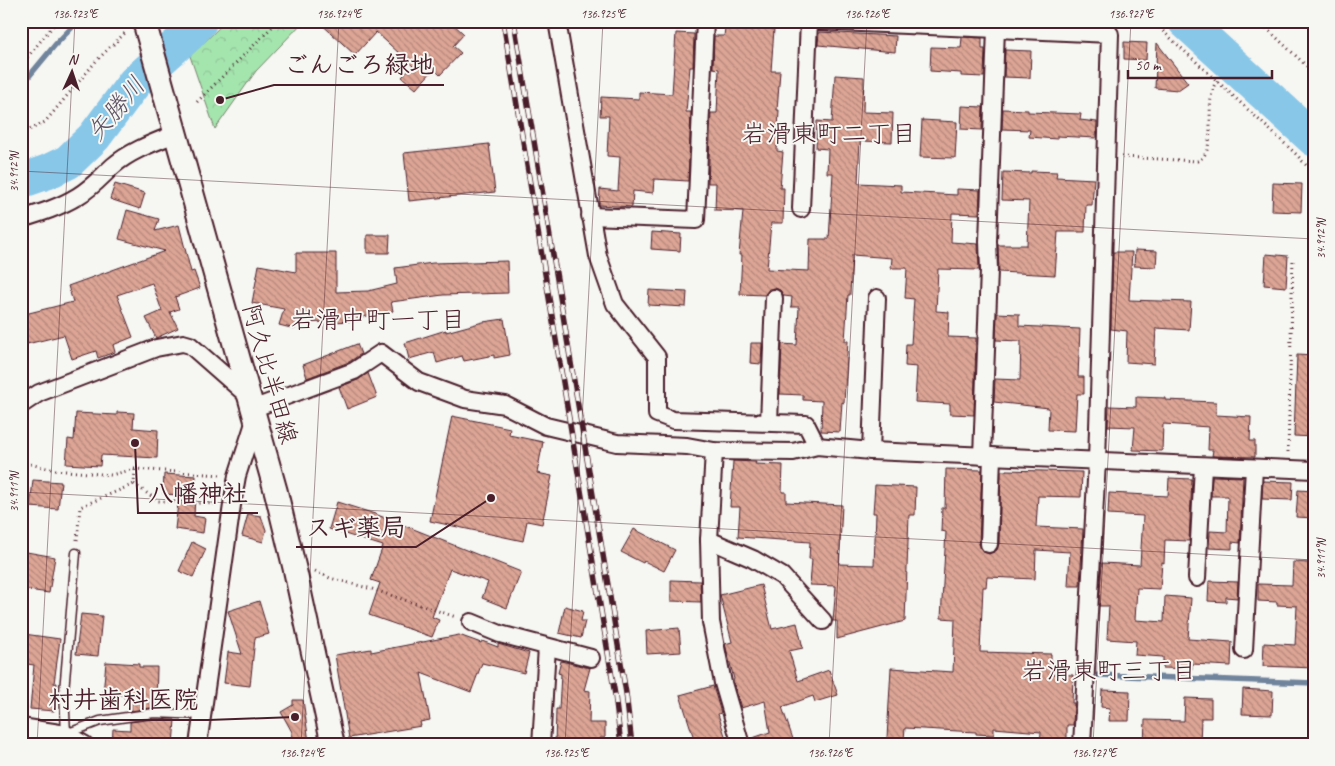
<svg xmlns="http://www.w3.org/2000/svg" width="1335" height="766" font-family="Caveat,'Klee One',sans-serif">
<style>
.forest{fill:url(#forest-crowns);stroke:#77826c}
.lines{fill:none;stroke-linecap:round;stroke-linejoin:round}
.stream{stroke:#6f849c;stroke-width:5.5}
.river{stroke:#88c7e8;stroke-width:35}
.building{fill:url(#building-back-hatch);stroke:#4a1f2b}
.lane-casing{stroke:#4a1f2b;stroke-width:11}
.street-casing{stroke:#4a1f2b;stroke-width:20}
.secondary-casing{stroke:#4a1f2b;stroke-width:26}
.path{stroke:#4a1f2b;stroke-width:3;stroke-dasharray:1 4;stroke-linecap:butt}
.lane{stroke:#f6f6f2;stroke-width:8}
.street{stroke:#f6f6f2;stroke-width:16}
.secondary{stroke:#f6f6f2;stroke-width:22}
.rail-casing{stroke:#4a1f2b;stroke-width:5.5}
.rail{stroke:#f6f6f2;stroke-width:4;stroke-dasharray:11;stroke-linecap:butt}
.ticks{fill:none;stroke:#4a1f2b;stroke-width:1;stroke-opacity:0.45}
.labels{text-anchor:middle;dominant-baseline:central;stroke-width:4;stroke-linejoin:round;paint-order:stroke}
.street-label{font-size:24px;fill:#4a1f2b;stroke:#f6f6f2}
.water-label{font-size:25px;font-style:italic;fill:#5d5164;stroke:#f6f6f2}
.neighbourhood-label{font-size:25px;fill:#4a1f2b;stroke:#f6f6f2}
.leader{fill:none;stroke:#4a1f2b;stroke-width:2}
.callout-dot{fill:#4a1f2b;stroke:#f6f6f2;stroke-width:2}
.callout-label{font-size:25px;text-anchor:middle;font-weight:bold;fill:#4a1f2b;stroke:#f6f6f2;stroke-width:4;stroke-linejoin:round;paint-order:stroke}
.neatline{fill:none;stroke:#4a1f2b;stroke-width:2}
.ticks-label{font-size:12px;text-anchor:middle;fill:#4a1f2b}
</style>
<defs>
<pattern id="forest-crowns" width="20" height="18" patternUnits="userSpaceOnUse" patternTransform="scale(1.25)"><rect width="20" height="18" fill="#a4e5ae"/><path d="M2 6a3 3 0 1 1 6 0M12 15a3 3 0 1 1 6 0" fill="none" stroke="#8fc496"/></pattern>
<pattern id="building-back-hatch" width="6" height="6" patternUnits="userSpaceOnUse" patternTransform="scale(1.25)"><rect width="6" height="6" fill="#dca595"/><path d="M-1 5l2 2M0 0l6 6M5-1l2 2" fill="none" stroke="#b4867a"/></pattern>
</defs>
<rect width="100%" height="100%" fill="#f6f6f2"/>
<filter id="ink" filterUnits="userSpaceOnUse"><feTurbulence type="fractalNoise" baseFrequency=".02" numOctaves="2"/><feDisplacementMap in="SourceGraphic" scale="10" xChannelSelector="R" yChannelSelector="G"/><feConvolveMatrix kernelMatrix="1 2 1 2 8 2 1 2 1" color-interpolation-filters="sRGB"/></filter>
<g filter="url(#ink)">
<!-- forest -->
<polygon class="forest" points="226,21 304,21 256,71 215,129 190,56"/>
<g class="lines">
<!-- stream -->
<g class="stream">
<polyline points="21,86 55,45 78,21"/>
<polyline points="1098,675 1314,683"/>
</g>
<!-- river -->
<g class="river">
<polyline points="1185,21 1314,139"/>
<polyline points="21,181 47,172 68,162 94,137 135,82 188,35 200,21"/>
</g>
</g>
<!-- building -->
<g class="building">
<polygon points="318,21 450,21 464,34 453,46 461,53 440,75 434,69 416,89 402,77 413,66 376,32 355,55"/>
<polygon points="725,28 754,30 754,28 774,29 771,71 780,71 777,110 779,110 777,151 783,152 780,188 784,188 783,223 771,223 767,269 809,271 810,239 829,239 833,173 827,173 828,149 816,148 817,121 832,122 835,75 864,77 863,112 893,113 892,142 860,141 858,183 901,185 901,192 957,195 957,189 980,190 979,214 952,213 951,242 978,244 979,270 938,269 936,311 949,312 948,337 976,338 974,415 950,414 950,404 915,402 917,367 905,366 906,344 911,344 914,299 905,298 907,268 891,268 892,258 852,255 850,295 848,295 845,341 848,341 844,403 842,402 840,432 821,431 822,401 803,400 803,395 780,394 782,344 797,345 799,307 791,307 792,297 784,296 780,290 775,288 769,289 765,295 740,294 742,255 739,255 743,211 715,210 716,183 708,183 711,113 717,113 719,69 713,68 714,36 724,36"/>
<polygon points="819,32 896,36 895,52 818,45"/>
<polygon points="676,33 694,34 693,67 690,67 686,112 691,112 688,181 654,179 653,193 633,191 632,207 599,205 600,189 618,191 620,157 607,156 609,116 600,116 601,97 639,99 639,92 672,94"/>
<polygon points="962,37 982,38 982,49 985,49 984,77 961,76 961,73 930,71 931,47 961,48"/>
<polygon points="1124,42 1147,43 1146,60 1124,59"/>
<polygon points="1157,43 1188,83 1178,90 1155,88"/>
<polygon points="1005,50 1031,51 1030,78 1004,77"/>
<polygon points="962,106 983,107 982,130 961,129"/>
<polygon points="1003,109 1028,110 1028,112 1081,114 1080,120 1097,122 1096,138 1057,136 1057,139 1029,137 1030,130 1002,129"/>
<polygon points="922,120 957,122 955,158 920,157"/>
<polygon points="489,144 495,192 409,201 404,153"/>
<polygon points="1031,171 1057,172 1056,177 1094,179 1092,205 1086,205 1085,232 1058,232 1055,275 999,272 998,245 1027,245 1029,201 1002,200 1003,172 1031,173"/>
<polygon points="1273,183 1302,184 1301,212 1272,211"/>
<polygon points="115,184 145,193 140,209 110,199"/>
<polygon points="127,210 159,219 155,231 179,225 191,272 194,271 200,288 175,297 179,309 170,312 178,328 156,338 146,318 162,311 152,283 117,295 133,337 113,345 115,352 98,358 96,351 72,359 64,335 27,344 21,315 73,302 68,286 165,251 119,239"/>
<polygon points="652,232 681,234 680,251 651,249"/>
<polygon points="367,235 390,235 389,253 367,253"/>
<polygon points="1135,250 1157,251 1156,267 1134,266"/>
<polygon points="1113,252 1132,252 1129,300 1191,302 1189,330 1156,328 1154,364 1126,362 1127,331 1111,329"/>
<polygon points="296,253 336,253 336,292 368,291 397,284 395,268 433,263 507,261 508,293 443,295 391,302 393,311 357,318 359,321 297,323 295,329 279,325 284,309 252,303 259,265 296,272"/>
<polygon points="1266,254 1288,256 1286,287 1264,285"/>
<polygon points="649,290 687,292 686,307 648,305"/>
<polygon points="997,313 1019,314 1019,326 1080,329 1078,377 1084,377 1084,394 1077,394 1075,431 1048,430 1049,408 994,402 995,379 1020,380 1021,341 996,340"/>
<polygon points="504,319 510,355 494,358 494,355 464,361 462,356 437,363 434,352 409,359 405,343 446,330 446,332 483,322"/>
<polygon points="751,343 762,343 761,364 750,363"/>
<polygon points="357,344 361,354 349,362 307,378 303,365"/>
<polygon points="1297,355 1314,356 1314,437 1294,436"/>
<polygon points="368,373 377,397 347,409 339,387 358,380"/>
<polygon points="1136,397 1165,398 1165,400 1216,402 1216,415 1251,417 1250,441 1255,441 1255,457 1212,456 1213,450 1208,450 1209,427 1163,424 1162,451 1133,450 1135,427 1108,426 1108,424 1109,406 1136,407"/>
<polygon points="117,412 134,413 133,428 158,430 157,458 101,455 100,466 66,464 68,439 74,440 76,413 117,415"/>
<polygon points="452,416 510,428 509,435 543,442 537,473 552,476 542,524 527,521 523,541 430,521"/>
<polygon points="733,461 756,462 755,464 783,465 782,492 786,492 786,502 842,505 839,564 874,565 876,513 873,513 875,485 916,487 915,515 909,515 905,621 837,639 837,621 833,621 836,586 810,585 812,559 809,559 810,542 738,537 740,507 730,507"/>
<polygon points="946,469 982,470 979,544 983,552 989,554 997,550 999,544 1001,471 1006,471 1006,470 1082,472 1081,497 1038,496 1036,527 1083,529 1080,586 1068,586 1070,552 1036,550 1035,579 987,577 986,587 983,587 980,652 1051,654 1051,674 1073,675 1072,703 1074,703 1073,725 1067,725 1067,745 1040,745 1041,732 994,728 994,735 976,734 976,732 905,728 904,739 887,738 891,668 953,672 955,619 941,618 946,532 941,531 942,508 945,508"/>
<polygon points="164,474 196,476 194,516 205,518 203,533 175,529 179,495 163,494"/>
<polygon points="1212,476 1243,477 1240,543 1232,542 1232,549 1209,548 1210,531 1227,532 1228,496 1211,496"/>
<polygon points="1169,478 1192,479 1189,541 1165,540 1164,563 1162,562 1160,589 1137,588 1135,620 1164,622 1165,596 1191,598 1188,639 1232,642 1231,666 1192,664 1192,669 1163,668 1163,657 1135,655 1136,641 1107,639 1109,606 1099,606 1102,563 1140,565 1143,516 1108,514 1109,493 1168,496"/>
<polygon points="33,480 61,482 58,509 30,507"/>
<polygon points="1263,481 1293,482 1292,500 1262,499"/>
<polygon points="1298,490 1314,491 1314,518 1296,517"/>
<polygon points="337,502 375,514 416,530 521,572 507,608 482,598 488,582 450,569 432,617 439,620 432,637 369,615 380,583 371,580 383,546 329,529"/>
<polygon points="248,514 261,516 266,530 263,542 242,536"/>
<polygon points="634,529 675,550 664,571 644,561 643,563 621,552"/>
<polygon points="192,542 206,549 193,577 179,571"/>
<polygon points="21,551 55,557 49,593 21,589"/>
<polygon points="1293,562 1311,563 1309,603 1314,603 1314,668 1263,666 1264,643 1295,645 1297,606 1277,605 1277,602 1258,601 1258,584 1292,585"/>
<polygon points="671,580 700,581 701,602 671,601"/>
<polygon points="1209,581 1238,582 1237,598 1226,597 1226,602 1208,601"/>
<polygon points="761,585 772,629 797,623 803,648 789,651 798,681 829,670 838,695 815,702 813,696 782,707 795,745 751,745 750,739 770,732 765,701 741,708 733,681 734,679 725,644 732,642 720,595"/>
<polygon points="259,601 269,634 255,638 250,686 224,683 228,652 242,654 228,611"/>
<polygon points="565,606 583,611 581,621 585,621 581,638 559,633"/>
<polygon points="81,614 102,616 98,656 76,654"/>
<polygon points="679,628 681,652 647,654 646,631"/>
<polygon points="24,634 60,639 54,683 57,683 54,711 30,709 34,665 21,663"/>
<polygon points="459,635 481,643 482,641 498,647 498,644 529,653 524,673 482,663 471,692 421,673 430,720 420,722 421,726 349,738 335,655 371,649 371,652"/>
<polygon points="561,661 590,668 584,690 590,691 589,723 605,723 605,738 600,738 600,745 555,745 556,709 559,709 561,674 558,673"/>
<polygon points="106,662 139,664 139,667 157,667 156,707 131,711 131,699 124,698 124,695 103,694"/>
<polygon points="713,686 721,713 718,714 728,745 696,745 680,695"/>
<polygon points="1243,689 1273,691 1272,715 1242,714"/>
<polygon points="1102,690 1130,691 1129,721 1109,721 1110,708 1101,707"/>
<polygon points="1185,698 1211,699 1211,718 1201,718 1200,745 1144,745 1145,720 1184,721"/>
<polygon points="293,700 303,700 309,742 306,742 307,745 291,745 292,732 281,712 293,705"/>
<polygon points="154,719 175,720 173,745 143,743 143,745 112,745 113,729 130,730 130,722"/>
</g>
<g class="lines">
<!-- lane casing -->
<g class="lane-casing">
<polyline id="lane" points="76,553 64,691 66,734 100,721 154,713 203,715"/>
</g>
<!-- street casing -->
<g class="street-casing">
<g id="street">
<polyline points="557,21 598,256 615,304 657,357 657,414 673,420 806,424 817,446"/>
<polyline points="816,21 1110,34 1097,461 1082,745"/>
<polyline points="801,209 809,21"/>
<polyline points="590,216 696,220 705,21"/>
<path d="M21,219C41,213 60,207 78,196C93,187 101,177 113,166C130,151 155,142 175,134"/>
<polyline points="21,405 39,393 156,348 183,343 190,345 248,396"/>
<polyline points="252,409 354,371 381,353 419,382 465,399 505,405 546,426 617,443 687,446 714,451 793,452 817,446 871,451 1314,470"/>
<polyline points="769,422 774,298"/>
<polyline points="714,451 709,540 711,622 723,683 741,745"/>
<polyline points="871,451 877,298"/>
<polyline points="982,456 989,270 988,241 996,29"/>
<polyline points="709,540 753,559 782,576 823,621"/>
<polyline points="989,544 992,456"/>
<polyline points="1197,578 1203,466"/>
<polyline points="471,622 500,634 591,658"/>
<polyline points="1244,650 1254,468"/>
<polyline points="21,727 66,734 85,745"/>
<polyline points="31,745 31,729"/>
<polyline points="198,745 232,505 237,476 255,420"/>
<polyline points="541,745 547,647"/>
</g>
</g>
<!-- secondary casing -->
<g class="secondary-casing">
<polyline id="secondary" points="144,21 276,492 295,570 333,745"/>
</g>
<!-- path -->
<g class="path">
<polyline points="1152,21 1297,155 1314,174"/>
<polyline points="1259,21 1314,73"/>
<polyline points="21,65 57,21"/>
<polyline points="197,102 278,21"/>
<polyline points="21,134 45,122 97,60 125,33"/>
<path d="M1122,157L1197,161C1220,153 1202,99 1217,81"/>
<polyline points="1288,452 1293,258"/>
<polyline points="21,462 55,470 111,475 135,469 221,475"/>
<polyline points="134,484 158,501 216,504"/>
<polyline points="77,540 80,507 134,484 135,469"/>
<polyline points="315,571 330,578 372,589 456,617"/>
</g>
<!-- lane -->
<use href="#lane" class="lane"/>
<!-- street -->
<use href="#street" class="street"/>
<!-- secondary -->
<use href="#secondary" class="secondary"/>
<!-- rail casing -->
<g class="rail-casing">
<g id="rail">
<polyline points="503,21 615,695 621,745"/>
<polyline points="514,21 626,693 632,745"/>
</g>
</g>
<!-- rail -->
<use href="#rail" class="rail"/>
</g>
</g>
<!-- ticks -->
<path class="ticks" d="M21,171L1314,239M21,492L1314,560M37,745L75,21M301,745L339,21M565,745L603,21M829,745L867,21M1093,745L1131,21"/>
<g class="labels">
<!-- street labels -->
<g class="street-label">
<text transform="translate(270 374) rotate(74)">阿久比半田線</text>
</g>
<!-- water labels -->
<g class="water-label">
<text transform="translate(116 109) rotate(-50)">矢勝川</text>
</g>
<!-- neighbourhood labels -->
<g class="neighbourhood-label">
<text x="829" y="134">岩滑東町二丁目</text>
<text x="378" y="320">岩滑中町一丁目</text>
<text x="1109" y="671">岩滑東町三丁目</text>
</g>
</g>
<!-- callouts -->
<path class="leader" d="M220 100L274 85H444M135 443L138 513H258M491 498L416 547H296M295 717L208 720H38"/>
<g class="callout-dot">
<circle cx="220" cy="100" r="5"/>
<circle cx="135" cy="443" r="5"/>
<circle cx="491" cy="498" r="5"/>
<circle cx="295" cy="717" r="5"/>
</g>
<g class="callout-label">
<text x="359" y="73">ごんごろ緑地</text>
<text x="198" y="502">八幡神社</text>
<text x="356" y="536">スギ薬局</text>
<text x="123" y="708">村井歯科医院</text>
</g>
<!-- margin -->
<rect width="1335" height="766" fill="none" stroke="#f6f6f2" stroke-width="55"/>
<!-- north arrow -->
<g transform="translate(72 72) rotate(3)" stroke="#f6f6f2" stroke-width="4" paint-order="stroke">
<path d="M0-4L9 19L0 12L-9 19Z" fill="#4a1f2b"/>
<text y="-8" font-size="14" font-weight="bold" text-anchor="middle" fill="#4a1f2b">N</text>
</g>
<!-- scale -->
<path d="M1128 70v8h144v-8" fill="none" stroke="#4a1f2b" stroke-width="2.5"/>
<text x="1135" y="70" font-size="15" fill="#4a1f2b" stroke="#f6f6f2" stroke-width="4" paint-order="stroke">50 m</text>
<rect x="28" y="28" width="1280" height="710" class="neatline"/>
<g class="ticks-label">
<text x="75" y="18">136.923°E</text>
<text x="339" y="18">136.924°E</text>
<text x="603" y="18">136.925°E</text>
<text x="867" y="18">136.926°E</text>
<text x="1131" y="18">136.927°E</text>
<text transform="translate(14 172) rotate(-90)" y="4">34.912°N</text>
<text transform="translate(1321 239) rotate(-90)" y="4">34.912°N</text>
<text transform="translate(14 492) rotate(-90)" y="4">34.911°N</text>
<text transform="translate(1321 559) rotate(-90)" y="4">34.911°N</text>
<text x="302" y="757">136.924°E</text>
<text x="566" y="757">136.925°E</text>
<text x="830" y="757">136.926°E</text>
<text x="1094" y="757">136.927°E</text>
</g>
</svg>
